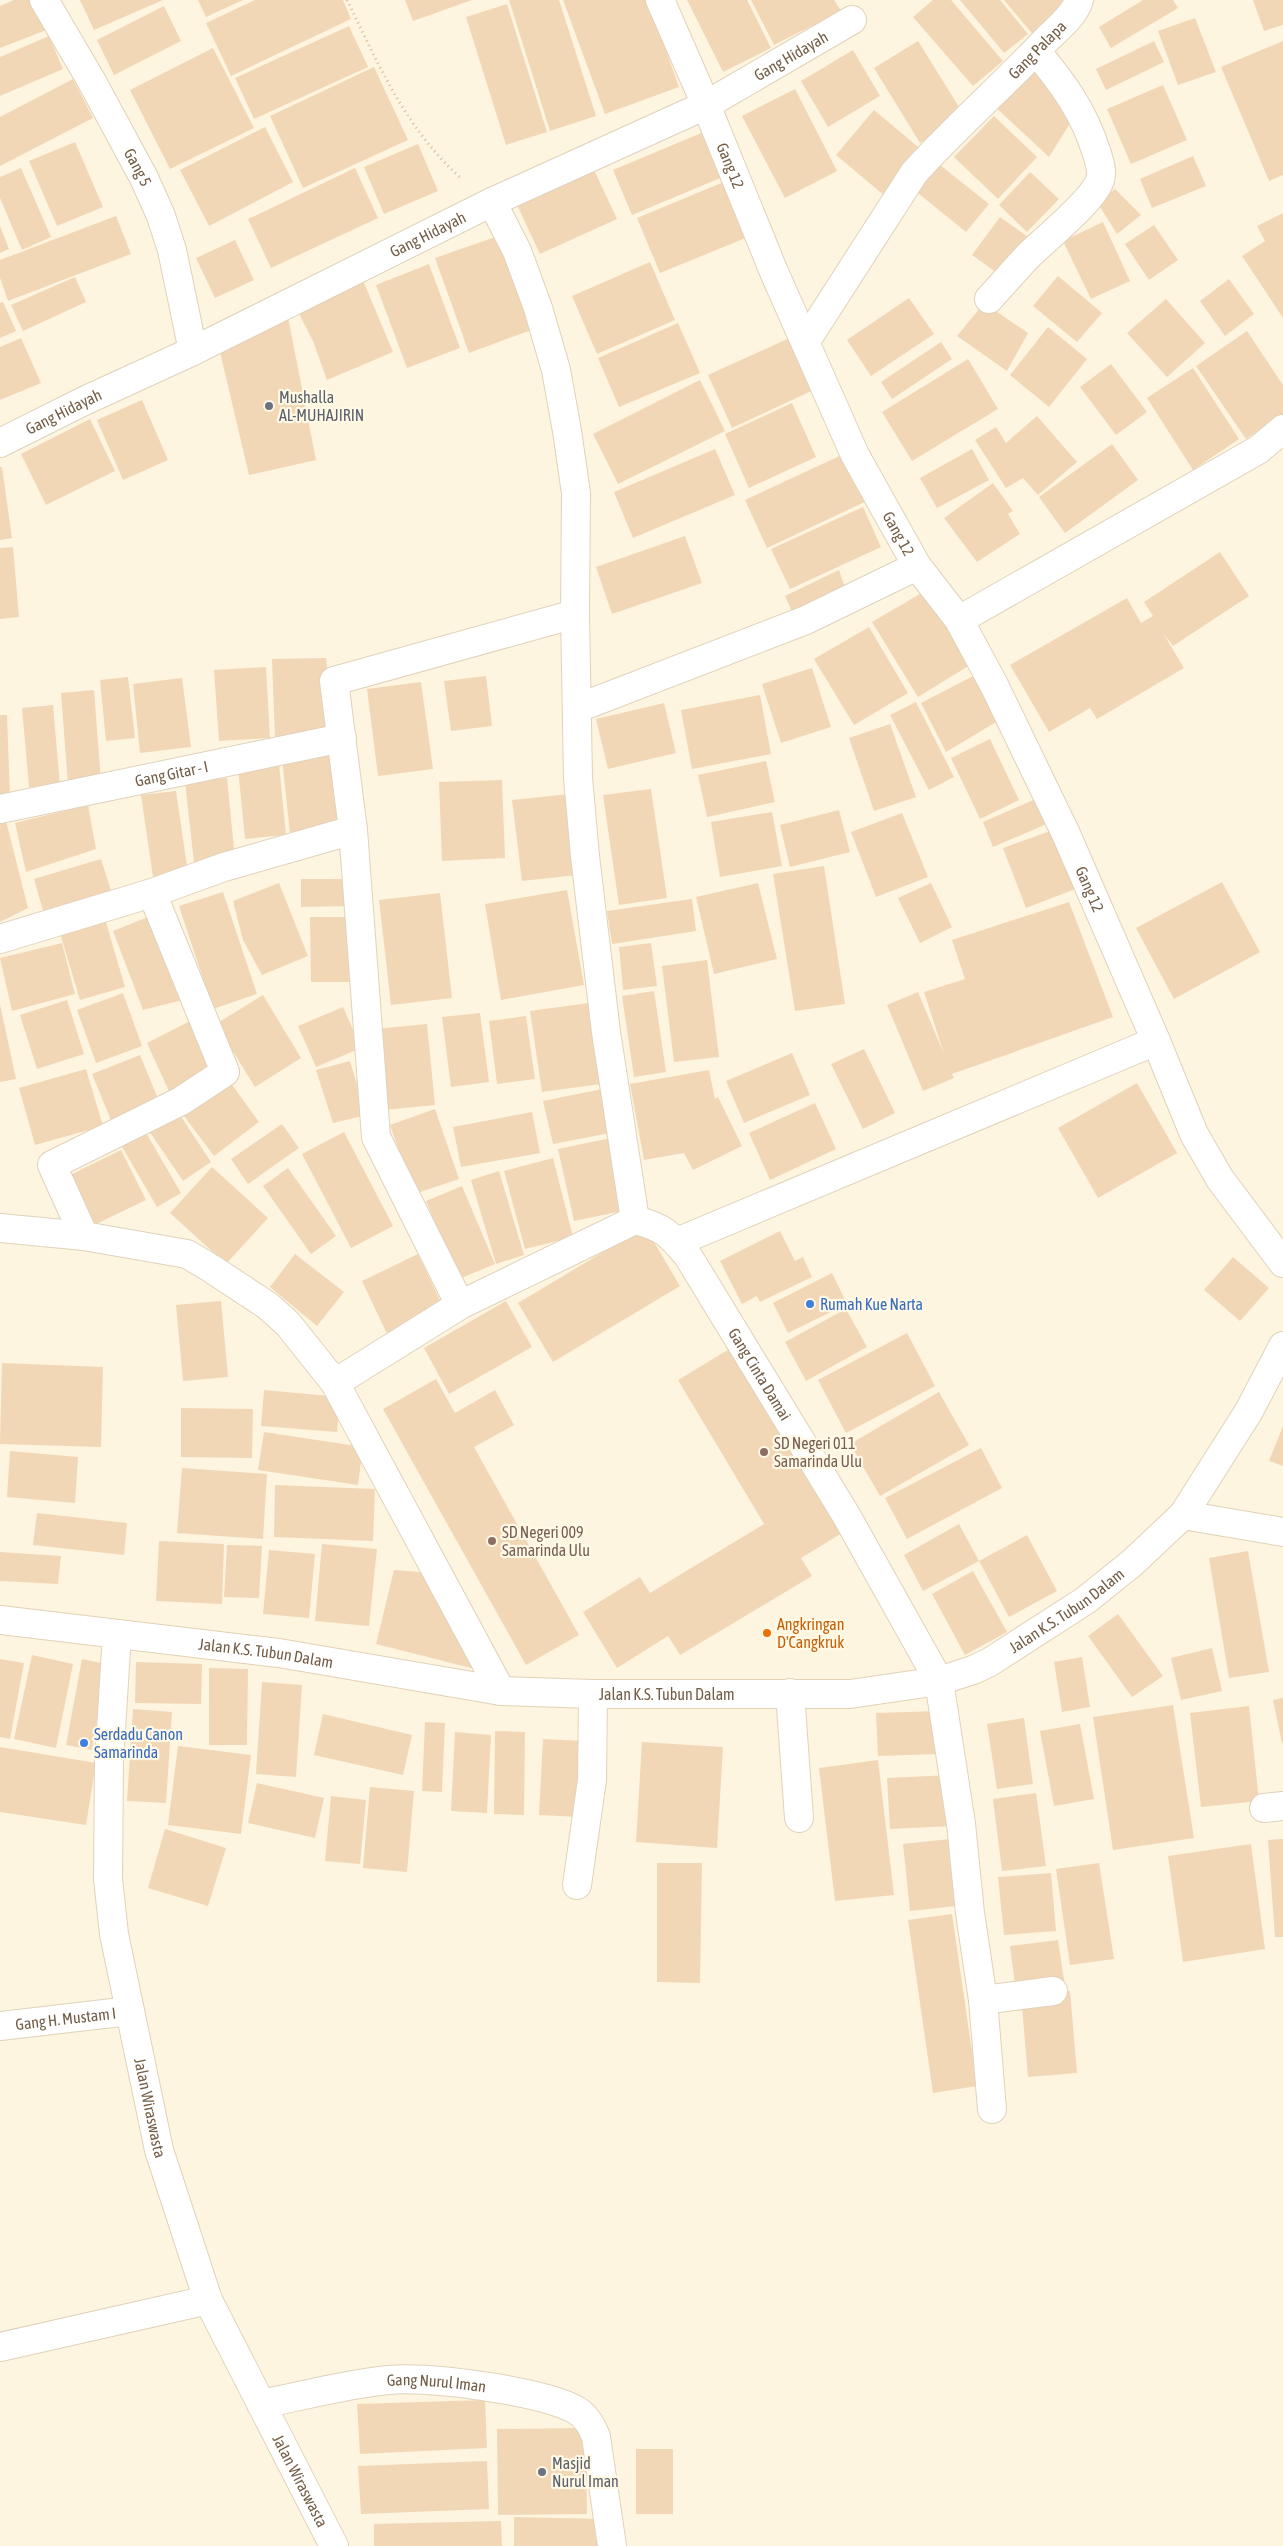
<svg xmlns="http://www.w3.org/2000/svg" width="1283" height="2546" font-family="'Asap Condensed',sans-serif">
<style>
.building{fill:#f2d7b7}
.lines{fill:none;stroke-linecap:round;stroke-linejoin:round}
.street-casing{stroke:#e0d2bb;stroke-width:30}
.secondary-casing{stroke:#e3d1b6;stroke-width:30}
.path{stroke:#d7ba9a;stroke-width:3;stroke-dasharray:1 4;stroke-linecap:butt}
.street{stroke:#fff;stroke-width:28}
.secondary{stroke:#fff;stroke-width:28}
.worship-dot{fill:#6b7280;stroke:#fff9e6;stroke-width:2}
.shop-dot{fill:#3f7fe0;stroke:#fff9e6;stroke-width:2}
.education-dot{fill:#8d6e63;stroke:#fff9e6;stroke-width:2}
.food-dot{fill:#e8710a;stroke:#fff9e6;stroke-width:2}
.labels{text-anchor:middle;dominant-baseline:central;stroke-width:4.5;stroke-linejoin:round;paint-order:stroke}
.street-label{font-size:16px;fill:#735d47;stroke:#fff9e6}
.worship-label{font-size:16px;fill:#5b616d;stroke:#fff9e6;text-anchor:start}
.shop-label{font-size:16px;fill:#366cbe;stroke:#fff9e6;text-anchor:start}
.education-label{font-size:16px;fill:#785e54;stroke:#fff9e6;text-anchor:start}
.food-label{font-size:16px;fill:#c56008;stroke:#fff9e6;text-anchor:start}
</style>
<rect width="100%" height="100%" fill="#fdf5df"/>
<!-- building -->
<g class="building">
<polygon points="14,0 41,0 54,27 0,48 0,6"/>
<polygon points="80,0 163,0 94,30"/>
<polygon points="198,0 243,0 206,17"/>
<polygon points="255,0 343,0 351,19 231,76 206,23"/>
<polygon points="405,0 472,0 413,21"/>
<polygon points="509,0 559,0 596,116 550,131"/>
<polygon points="563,0 648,0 679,87 605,114"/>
<polygon points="687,0 747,0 771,48 723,72"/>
<polygon points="751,0 834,0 841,11 774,45"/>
<polygon points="933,0 951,0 1003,61 973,86 913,17"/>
<polygon points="960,0 1000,0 1028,34 1004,53"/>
<polygon points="1004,0 1070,0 1036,38"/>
<polygon points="1143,0 1173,0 1178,8 1111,48 1099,27"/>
<polygon points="1253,0 1283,0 1283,25 1264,31"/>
<polygon points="507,4 547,132 506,145 466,17"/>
<polygon points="164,6 181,41 114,75 97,40"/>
<polygon points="1195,18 1216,72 1178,85 1158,31"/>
<polygon points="349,26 368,67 254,119 235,78"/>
<polygon points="49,36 63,69 0,96 0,57"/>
<polygon points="918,41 964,115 920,143 874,68"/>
<polygon points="1154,41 1164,62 1106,90 1096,69"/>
<polygon points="1283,41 1283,175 1269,181 1221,67"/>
<polygon points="213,48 254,128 170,169 130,90"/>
<polygon points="853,50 880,96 828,127 801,81"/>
<polygon points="1038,66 1074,117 1049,157 992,104"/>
<polygon points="374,67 408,140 303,188 270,116"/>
<polygon points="73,79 93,118 0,166 0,117"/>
<polygon points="1163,85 1187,140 1131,164 1107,109"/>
<polygon points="795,89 837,171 785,198 742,116"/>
<polygon points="874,110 923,151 885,196 836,155"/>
<polygon points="994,116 1037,157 998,199 954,157"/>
<polygon points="265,127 293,182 209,226 180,170"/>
<polygon points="706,131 725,176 632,215 613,170"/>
<polygon points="75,142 103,207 57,226 29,161"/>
<polygon points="418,144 438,191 384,214 364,167"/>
<polygon points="1193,156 1206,186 1152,208 1140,179"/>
<polygon points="935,161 989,204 966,232 913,189"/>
<polygon points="21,168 51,237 22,250 0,198 0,177"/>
<polygon points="355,168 378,218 271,268 248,219"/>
<polygon points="594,170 617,219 540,254 517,205"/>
<polygon points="1030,172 1059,199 1027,232 999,205"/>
<polygon points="731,179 753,235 660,273 637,218"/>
<polygon points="1115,189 1141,215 1117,234 1097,202"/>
<polygon points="1283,213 1283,318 1242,256 1265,241 1257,226"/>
<polygon points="116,216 131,254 8,301 0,278 0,260"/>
<polygon points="1000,217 1028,237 1000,275 972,255"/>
<polygon points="1103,222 1130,281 1091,299 1063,241"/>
<polygon points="1154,225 1178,260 1149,280 1125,244"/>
<polygon points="0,226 9,249 0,253"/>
<polygon points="501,235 534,329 469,353 435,258"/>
<polygon points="235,240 254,280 215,298 196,258"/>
<polygon points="650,262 675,320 597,354 572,296"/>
<polygon points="429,264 460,348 407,368 376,285"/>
<polygon points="1058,276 1102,313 1077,342 1033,306"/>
<polygon points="75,277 86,302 23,331 11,305"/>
<polygon points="362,278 393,352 327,380 313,341 295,306"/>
<polygon points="1229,279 1254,314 1225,336 1200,301"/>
<polygon points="909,298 934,334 871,376 847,340"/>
<polygon points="1166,299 1205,343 1167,377 1127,333"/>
<polygon points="3,302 16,331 0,338 0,303"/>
<polygon points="984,303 1028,333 1007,371 957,336"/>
<polygon points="286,307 316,460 249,475 220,352"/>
<polygon points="678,323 700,373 619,407 598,358"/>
<polygon points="1048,327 1087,359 1049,407 1010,375"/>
<polygon points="1247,331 1283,385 1283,414 1246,439 1196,366"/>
<polygon points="796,335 820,387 732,428 708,375"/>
<polygon points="21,338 41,383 0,400 0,347"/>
<polygon points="941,342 952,359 892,399 881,382"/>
<polygon points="968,359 998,409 912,461 882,412"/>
<polygon points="1111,364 1147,412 1116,435 1080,387"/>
<polygon points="1193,368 1239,439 1193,470 1147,398"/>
<polygon points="700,380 725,431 618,484 593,434"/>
<polygon points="142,400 168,460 123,480 97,420"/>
<polygon points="792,403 816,457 749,488 725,434"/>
<polygon points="1037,416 1077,462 1038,495 1023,478 1006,488 975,440 996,427 1006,443"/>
<polygon points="90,419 115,471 46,505 21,454"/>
<polygon points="1112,444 1138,480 1065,533 1039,497"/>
<polygon points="715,449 735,495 633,538 614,492"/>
<polygon points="972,449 989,480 937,508 920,478"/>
<polygon points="848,452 871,499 767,548 745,500"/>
<polygon points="0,467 2,467 12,538 0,540"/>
<polygon points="993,483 1013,511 1008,514 1020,534 977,562 944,518"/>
<polygon points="863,507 881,547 790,589 771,549"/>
<polygon points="685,536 702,583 612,614 596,567"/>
<polygon points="13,547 19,617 0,619 0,548"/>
<polygon points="1220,552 1249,596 1173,646 1163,633 1184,668 1097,719 1090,708 1049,732 1010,665 1127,598 1141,623 1153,616 1144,602"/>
<polygon points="839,570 847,594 795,618 785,596"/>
<polygon points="925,591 970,665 918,697 872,622"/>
<polygon points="869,627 908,693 854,725 814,659"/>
<polygon points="326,658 333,731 275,739 272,659"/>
<polygon points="266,667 270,738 219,741 214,670"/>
<polygon points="812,668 831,727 781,743 762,684"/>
<polygon points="977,674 1001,719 946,752 921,703"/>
<polygon points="486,676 492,726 451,731 444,681"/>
<polygon points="128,677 135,738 106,741 100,680"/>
<polygon points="182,678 191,747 140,753 133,684"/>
<polygon points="421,682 433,769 378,776 367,689"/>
<polygon points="94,690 101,782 68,785 61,693"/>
<polygon points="760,695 771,754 692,769 681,710"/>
<polygon points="916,702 954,777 929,790 890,715"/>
<polygon points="664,703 676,753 608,769 596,719"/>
<polygon points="53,705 60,786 29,787 22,708"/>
<polygon points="0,715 7,715 10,798 0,798"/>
<polygon points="890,724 916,797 874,811 849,738"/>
<polygon points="990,739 1019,800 980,819 951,758"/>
<polygon points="335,753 349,828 290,834 282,758"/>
<polygon points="766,761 775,802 707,817 698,775"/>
<polygon points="279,764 286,835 245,839 238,768"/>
<polygon points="227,778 235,859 194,863 185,782"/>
<polygon points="502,780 505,858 442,861 439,782"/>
<polygon points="651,789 667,898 619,905 603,795"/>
<polygon points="176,791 188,873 153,877 141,795"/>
<polygon points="569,794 578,875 522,881 512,800"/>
<polygon points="1038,798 1049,823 993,847 983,822"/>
<polygon points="88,805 96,849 26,872 15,823"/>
<polygon points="839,810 850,852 790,867 780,825"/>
<polygon points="772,812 782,866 720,877 711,822"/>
<polygon points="902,813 928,877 876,897 851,832"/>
<polygon points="6,821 28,908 0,922 0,823"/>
<polygon points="1056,829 1078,888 1026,908 1003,848"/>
<polygon points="101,859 112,894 44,914 34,879"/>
<polygon points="824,866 845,1004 795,1011 773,874"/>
<polygon points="301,879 352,879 352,906 301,907"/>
<polygon points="1222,882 1260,952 1174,999 1136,928"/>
<polygon points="279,883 308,956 262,975 243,940 233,901"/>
<polygon points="758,883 777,959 714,974 696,897"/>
<polygon points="931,883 952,927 920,943 898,898"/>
<polygon points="567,890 584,985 501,1000 485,904"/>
<polygon points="223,892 257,994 213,1009 179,906"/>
<polygon points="440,893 452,998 391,1005 379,900"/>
<polygon points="692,899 696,931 612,944 607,911"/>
<polygon points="1069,902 1113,1017 952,1074 954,1078 923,1091 887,1005 918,992 944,1054 924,992 965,979 952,940"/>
<polygon points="153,915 187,999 143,1010 113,931"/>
<polygon points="310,917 356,917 357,982 311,982"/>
<polygon points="105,919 125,987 80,1000 60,933"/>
<polygon points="62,943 75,994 12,1011 0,958"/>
<polygon points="651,943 657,986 623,990 619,947"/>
<polygon points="707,960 719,1057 674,1062 662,966"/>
<polygon points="654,991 666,1072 634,1077 622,996"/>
<polygon points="123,993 142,1046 96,1063 77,1010"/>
<polygon points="263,995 301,1058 255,1087 216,1024"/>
<polygon points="67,1000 84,1054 37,1069 20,1015"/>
<polygon points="596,1002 608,1083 542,1092 530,1011"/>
<polygon points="0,1004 16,1079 0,1082"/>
<polygon points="343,1007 361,1048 316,1067 298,1026"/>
<polygon points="480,1013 489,1082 451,1087 442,1017"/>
<polygon points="526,1016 535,1079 497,1084 489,1021"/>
<polygon points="192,1020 219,1075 172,1098 147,1043"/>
<polygon points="427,1024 435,1105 384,1110 375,1029"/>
<polygon points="864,1049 895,1113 863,1129 831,1064"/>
<polygon points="792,1053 810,1095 744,1123 726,1081"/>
<polygon points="140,1055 161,1106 113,1125 92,1074"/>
<polygon points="350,1061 366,1115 333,1123 316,1070"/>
<polygon points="86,1069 103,1126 35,1145 19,1088"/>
<polygon points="709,1070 715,1099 718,1097 742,1146 693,1170 684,1153 644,1160 630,1084"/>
<polygon points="230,1082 259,1122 214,1156 184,1116"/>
<polygon points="1137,1083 1177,1153 1098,1198 1058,1128"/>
<polygon points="607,1088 615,1132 553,1144 543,1101"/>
<polygon points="815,1103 836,1149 770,1180 749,1133"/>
<polygon points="174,1106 211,1162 183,1181 145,1125"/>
<polygon points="435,1109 459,1179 414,1194 390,1125"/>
<polygon points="532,1112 540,1153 461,1167 453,1127"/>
<polygon points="141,1124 181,1193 157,1207 117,1138"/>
<polygon points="282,1124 299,1148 248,1184 231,1159"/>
<polygon points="344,1132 393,1226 351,1248 302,1154"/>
<polygon points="611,1138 627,1210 574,1221 558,1149"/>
<polygon points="121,1150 146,1200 86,1229 62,1179"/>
<polygon points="553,1158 573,1237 525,1249 504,1171"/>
<polygon points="212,1167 268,1218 226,1264 170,1213"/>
<polygon points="288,1168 336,1236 311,1254 263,1186"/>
<polygon points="499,1171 524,1255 496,1264 471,1180"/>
<polygon points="462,1186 495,1264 459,1279 426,1201"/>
<polygon points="645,1227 680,1286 553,1362 518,1303"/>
<polygon points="780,1231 795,1261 803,1257 812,1277 760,1302 757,1296 742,1304 720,1261"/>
<polygon points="295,1254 344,1292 317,1326 270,1287"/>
<polygon points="418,1254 444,1309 388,1336 362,1281"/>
<polygon points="1233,1257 1269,1288 1240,1321 1204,1290"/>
<polygon points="832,1273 847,1304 788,1333 773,1303"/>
<polygon points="221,1301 228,1377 183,1381 176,1305"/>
<polygon points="506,1301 532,1347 449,1394 424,1348"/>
<polygon points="846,1309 867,1347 806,1381 785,1342"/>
<polygon points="907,1333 935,1386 846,1433 818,1380"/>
<polygon points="741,1342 852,1527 801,1558 812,1576 680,1655 668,1636 617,1668 583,1612 640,1577 650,1593 764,1524 678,1380"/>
<polygon points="2,1363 103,1367 101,1447 0,1444"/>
<polygon points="436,1379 455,1413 495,1390 514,1425 474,1447 579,1635 526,1665 383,1409"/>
<polygon points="264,1390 340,1397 337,1432 261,1426"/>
<polygon points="939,1392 969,1445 880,1496 850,1444"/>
<polygon points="181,1408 253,1409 252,1458 181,1457"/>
<polygon points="1283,1426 1283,1466 1269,1461"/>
<polygon points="264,1432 363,1447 358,1485 258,1470"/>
<polygon points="981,1448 1002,1488 907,1539 885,1498"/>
<polygon points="10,1451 78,1457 75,1503 7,1497"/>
<polygon points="182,1468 267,1474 263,1539 177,1533"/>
<polygon points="275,1485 375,1489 373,1541 274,1537"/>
<polygon points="37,1513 127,1523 124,1555 33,1545"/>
<polygon points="959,1524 979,1561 923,1591 904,1555"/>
<polygon points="1027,1535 1057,1591 1009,1617 979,1561"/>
<polygon points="159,1541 224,1544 222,1604 156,1601"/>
<polygon points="322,1544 377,1549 369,1626 315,1621"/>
<polygon points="227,1545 262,1546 259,1598 224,1597"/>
<polygon points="269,1550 315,1554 309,1618 263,1614"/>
<polygon points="1248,1551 1269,1672 1229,1678 1209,1558"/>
<polygon points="0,1552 61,1556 58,1584 0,1581"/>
<polygon points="394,1570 434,1573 475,1669 376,1644"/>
<polygon points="973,1571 1007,1632 965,1655 932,1594"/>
<polygon points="1118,1614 1163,1676 1132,1697 1088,1636"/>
<polygon points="1212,1648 1222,1691 1181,1700 1171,1658"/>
<polygon points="32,1655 73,1664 56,1748 14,1739"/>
<polygon points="1082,1657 1090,1707 1062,1712 1054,1662"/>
<polygon points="0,1659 24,1663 10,1739 0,1737"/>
<polygon points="82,1659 106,1664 92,1750 66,1745"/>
<polygon points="136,1662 202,1664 201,1704 135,1703"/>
<polygon points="209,1668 248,1669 247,1745 209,1745"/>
<polygon points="262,1682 302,1685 296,1777 256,1774"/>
<polygon points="1283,1698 1283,1743 1282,1743 1273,1700"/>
<polygon points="1173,1705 1194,1838 1113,1850 1093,1717"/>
<polygon points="1249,1706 1259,1801 1201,1807 1190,1713"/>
<polygon points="133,1709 172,1712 166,1803 127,1801"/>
<polygon points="938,1711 940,1754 878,1756 876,1713"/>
<polygon points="323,1714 412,1735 403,1775 314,1755"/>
<polygon points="1024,1718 1033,1784 997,1789 987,1724"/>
<polygon points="425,1722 445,1723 442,1792 422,1791"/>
<polygon points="1080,1724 1094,1799 1054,1806 1040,1731"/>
<polygon points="495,1731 525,1732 524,1815 494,1814"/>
<polygon points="455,1732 491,1735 487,1813 451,1811"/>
<polygon points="543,1739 583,1741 580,1817 539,1815"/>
<polygon points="642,1742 723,1747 717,1848 636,1842"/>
<polygon points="178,1746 251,1755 241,1834 168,1825"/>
<polygon points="0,1747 96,1763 86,1825 0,1812"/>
<polygon points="878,1760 894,1895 835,1901 819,1768"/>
<polygon points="950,1775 953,1826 890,1829 887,1778"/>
<polygon points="257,1783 324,1798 315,1838 248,1823"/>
<polygon points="370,1787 414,1791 407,1872 363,1868"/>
<polygon points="1036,1793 1046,1866 1002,1871 993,1799"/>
<polygon points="331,1796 366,1800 360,1864 325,1861"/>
<polygon points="165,1829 226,1848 208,1906 148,1888"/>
<polygon points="959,1838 966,1905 910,1911 903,1844"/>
<polygon points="1283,1839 1283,1937 1275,1937 1268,1840"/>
<polygon points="1251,1844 1265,1949 1183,1962 1168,1856"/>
<polygon points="657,1863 702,1863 700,1983 657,1982"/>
<polygon points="1099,1863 1114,1959 1070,1965 1056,1869"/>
<polygon points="1051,1873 1056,1931 1004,1935 998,1877"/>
<polygon points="952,1914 977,2086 933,2093 908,1920"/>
<polygon points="1058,1940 1065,1986 1016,1992 1010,1946"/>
<polygon points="1070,1991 1077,2073 1028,2077 1021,1995"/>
<polygon points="485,2400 487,2448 360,2454 357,2404"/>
<polygon points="586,2428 587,2514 498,2515 497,2429"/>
<rect x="636" y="2449" width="37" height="65"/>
<polygon points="487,2461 489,2509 361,2514 358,2466"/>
<polygon points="514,2517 601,2519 600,2546 514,2546"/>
<polygon points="501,2521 502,2546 374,2546 374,2524"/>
</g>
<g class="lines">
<!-- street casing -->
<g class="street-casing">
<g id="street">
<path id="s1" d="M44,0L91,80L144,178L161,216L172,250L193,351"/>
<path id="s2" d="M660,0L706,105L774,272L855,455L917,566L959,620L994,685L1066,834L1156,1041L1194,1134L1220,1179L1283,1263"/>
<polyline points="492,202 517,251 538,308 556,370 567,431 576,493 575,614 578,778 585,856 606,1032 635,1220"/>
<path d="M989,299C1002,285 1014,271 1027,257C1044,240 1094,200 1100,180C1103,171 1099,160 1096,151C1084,112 1062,82 1036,51"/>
<path id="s3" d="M806,341L914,173C955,127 1003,86 1045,41C1056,30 1075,15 1079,0"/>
<path id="s4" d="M0,443L84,401L193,351L492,202L706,105L852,20"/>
<polyline points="959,620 1258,450 1283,429"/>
<polyline points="578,708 806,620 917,566"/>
<path id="s5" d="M0,809L342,738"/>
<polyline points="0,939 152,893 224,867 353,830"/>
<path id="s6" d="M635,1220C663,1227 670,1234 688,1256L846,1515L939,1681L961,1824L970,1913L983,2000L992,2109"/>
<polyline points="0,1228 84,1236 187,1254 212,1269 268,1306 288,1324 335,1383 501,1691"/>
<polyline points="84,1236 52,1165 181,1101 225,1072 152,893"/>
<polyline points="677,1242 1156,1041"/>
<polyline points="460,1305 376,1137 353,830 334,681 575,614"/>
<polyline points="335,1383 460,1305 635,1220"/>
<polyline points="1183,1515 1249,1411 1283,1346"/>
<path id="s7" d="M117,1634L109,1761L108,1879L114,1934L159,2150L208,2300L334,2546"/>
<polyline points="790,1693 799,1818"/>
<polyline points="1264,1808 1283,1806"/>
<polyline points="577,1885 592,1780 593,1694"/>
<polyline points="983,2000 1053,1991"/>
<path id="s8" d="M0,2026L130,2011"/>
<polyline points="0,2347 208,2300"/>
<path id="s9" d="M261,2404C303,2396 346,2384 389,2380C429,2376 542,2391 576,2410C586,2416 592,2426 596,2437L612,2546"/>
</g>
</g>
<!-- secondary casing -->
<g class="secondary-casing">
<g id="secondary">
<path id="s10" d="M0,1620L279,1653L501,1691L593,1694H850L939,1681L973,1670L990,1662L1086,1600L1132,1563L1183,1515L1283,1532"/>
</g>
</g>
<!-- path -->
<path class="path" d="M347,0C378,64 407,131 462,179"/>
<!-- street -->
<use href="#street" class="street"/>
<!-- secondary -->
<use href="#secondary" class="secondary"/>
</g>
<!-- markers -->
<g class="worship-dot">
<circle cx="269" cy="406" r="5"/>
<circle cx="542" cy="2472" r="5"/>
</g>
<g class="shop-dot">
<circle cx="810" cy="1304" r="5"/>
<circle cx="84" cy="1743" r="5"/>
</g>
<g class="education-dot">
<circle cx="764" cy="1452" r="5"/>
<circle cx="492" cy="1541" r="5"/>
</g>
<circle class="food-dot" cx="767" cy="1633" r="5"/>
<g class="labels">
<!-- street labels -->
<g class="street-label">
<text stroke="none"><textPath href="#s3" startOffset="374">Gang Palapa</textPath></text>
<text stroke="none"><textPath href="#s4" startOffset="881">Gang Hidayah</textPath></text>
<text stroke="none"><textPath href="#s2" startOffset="180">Gang 12</textPath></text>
<text stroke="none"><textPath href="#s1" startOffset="192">Gang 5</textPath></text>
<text stroke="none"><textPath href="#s4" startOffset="476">Gang Hidayah</textPath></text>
<text stroke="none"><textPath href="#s4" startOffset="71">Gang Hidayah</textPath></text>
<text stroke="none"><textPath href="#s2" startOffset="585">Gang 12</textPath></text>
<text stroke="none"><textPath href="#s5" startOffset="175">Gang Gitar - I</textPath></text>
<text stroke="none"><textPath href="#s2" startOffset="990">Gang 12</textPath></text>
<text stroke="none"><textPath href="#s6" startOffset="204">Gang Cinta Damai</textPath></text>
<text stroke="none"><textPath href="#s10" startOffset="1092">Jalan K.S. Tubun Dalam</textPath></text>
<text stroke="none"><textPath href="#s10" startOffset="268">Jalan K.S. Tubun Dalam</textPath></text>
<text stroke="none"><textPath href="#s10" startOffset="672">Jalan K.S. Tubun Dalam</textPath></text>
<text stroke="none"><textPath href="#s8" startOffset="66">Gang H. Mustam I</textPath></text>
<text stroke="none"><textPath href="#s7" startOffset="478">Jalan Wiraswasta</textPath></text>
<text stroke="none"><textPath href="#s9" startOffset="178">Gang Nurul Iman</textPath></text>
<text stroke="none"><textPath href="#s7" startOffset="882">Jalan Wiraswasta</textPath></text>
</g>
<!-- worship labels -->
<g class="worship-label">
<text x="279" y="397">Mushalla<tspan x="279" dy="18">AL-MUHAJIRIN</tspan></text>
<text x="552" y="2463">Masjid<tspan x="552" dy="18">Nurul Iman</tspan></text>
</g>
<!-- shop labels -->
<g class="shop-label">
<text x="820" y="1304">Rumah Kue Narta</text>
<text x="94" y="1734">Serdadu Canon<tspan x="94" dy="18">Samarinda</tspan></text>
</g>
<!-- education labels -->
<g class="education-label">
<text x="774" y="1443">SD Negeri 011<tspan x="774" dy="18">Samarinda Ulu</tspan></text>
<text x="502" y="1532">SD Negeri 009<tspan x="502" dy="18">Samarinda Ulu</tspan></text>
</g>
<!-- food labels -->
<g class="food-label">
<text x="777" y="1624">Angkringan<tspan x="777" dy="18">D'Cangkruk</tspan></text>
</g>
</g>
</svg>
